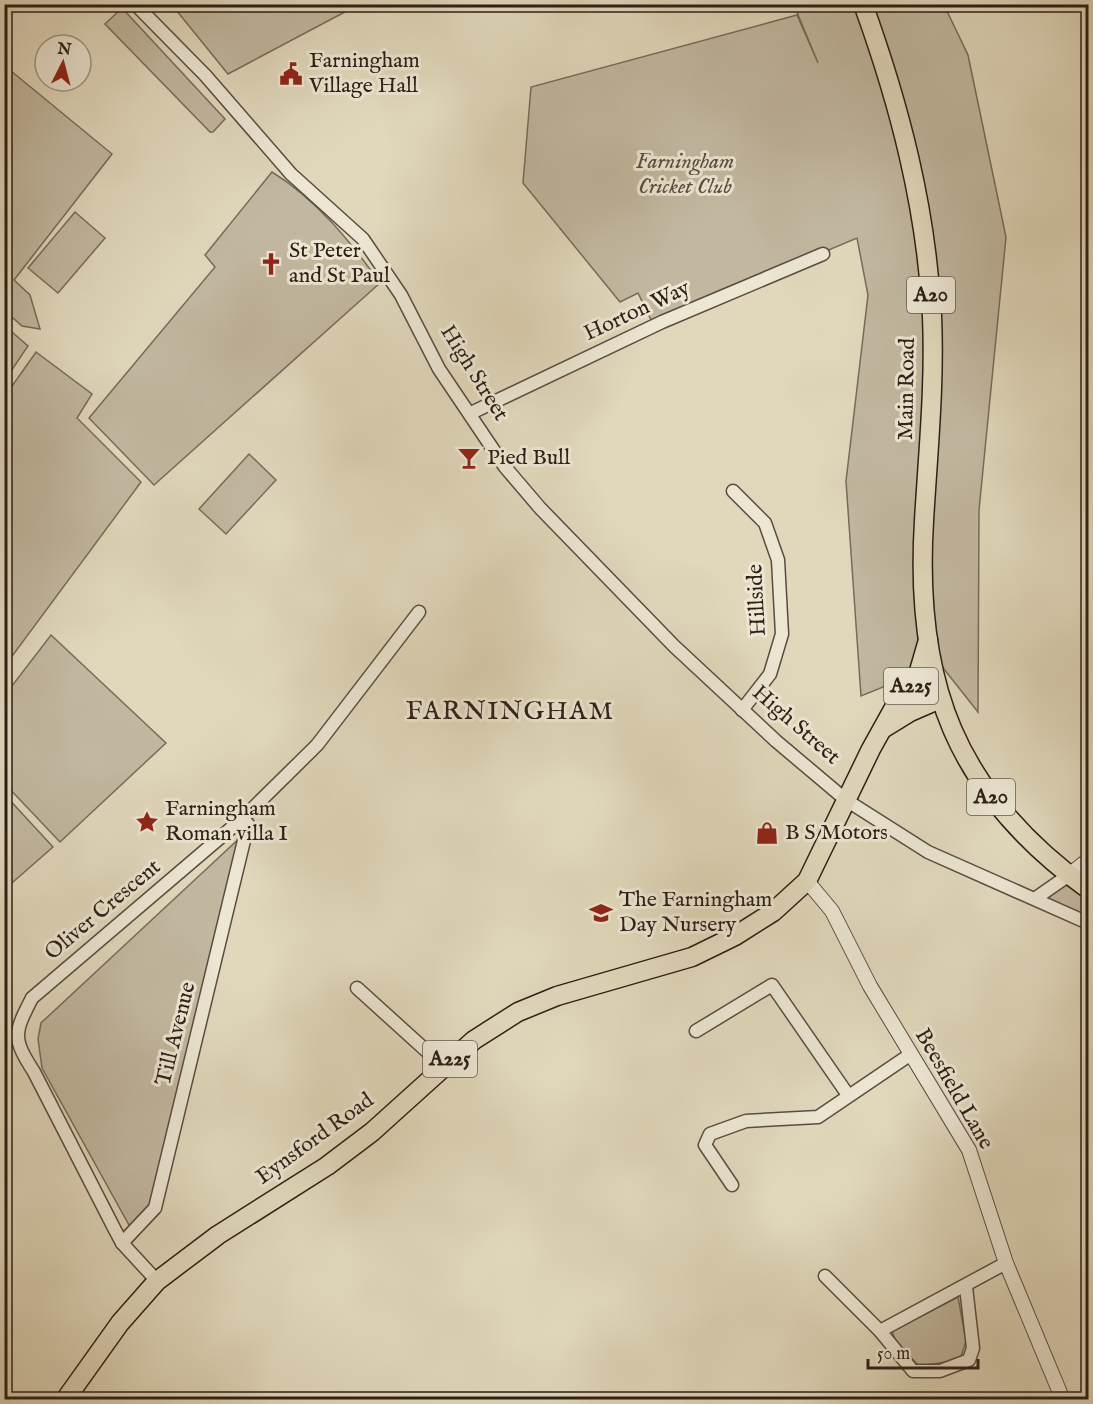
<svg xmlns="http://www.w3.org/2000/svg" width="1093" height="1404" font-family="'IM FELL English',serif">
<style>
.green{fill:#c2b8a0;stroke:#786b5b;stroke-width:1.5}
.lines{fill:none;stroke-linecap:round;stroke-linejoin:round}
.minor-casing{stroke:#5a4c40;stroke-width:15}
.tertiary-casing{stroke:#5a4c40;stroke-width:16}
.primary-casing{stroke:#2d1e16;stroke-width:21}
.minor{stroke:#ece6d3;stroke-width:12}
.tertiary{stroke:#ece6d3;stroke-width:14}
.primary{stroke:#e1d8bc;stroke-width:18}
.labels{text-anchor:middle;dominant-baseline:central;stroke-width:6;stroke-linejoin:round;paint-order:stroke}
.shield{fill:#ece6d3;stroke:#665a4f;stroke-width:1.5}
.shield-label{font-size:21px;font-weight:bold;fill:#2d1e16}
.poi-label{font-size:22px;fill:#2d1e16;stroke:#ece6d3;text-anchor:start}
.park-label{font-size:22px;font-style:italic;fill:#5a4c3f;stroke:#ece6d3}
.street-label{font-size:22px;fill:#2d1e16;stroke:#ece6d3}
.quarter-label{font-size:26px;letter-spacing:1.5px;fill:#2d1e16;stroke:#ece6d3}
</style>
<rect width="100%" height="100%" fill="#e1d8bc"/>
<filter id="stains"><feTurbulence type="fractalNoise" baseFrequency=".00333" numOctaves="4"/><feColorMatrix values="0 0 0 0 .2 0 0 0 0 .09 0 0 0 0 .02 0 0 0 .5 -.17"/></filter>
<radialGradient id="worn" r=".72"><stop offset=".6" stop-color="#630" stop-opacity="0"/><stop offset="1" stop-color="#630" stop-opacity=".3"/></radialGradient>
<!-- green -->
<g class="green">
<polygon points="172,5 358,5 228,74"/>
<polygon points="794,5 944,5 968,55 1006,237 979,510 978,712 940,664 861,696 846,481 868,295 857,238 653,324 638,293 620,302 523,183 531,87 797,15 818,63"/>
<polygon points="122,8 225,119 213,132 210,132 105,24"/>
<polygon points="5,66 112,154 14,280 30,295 40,329 22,326 5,311"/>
<path d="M272,172C316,199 351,242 380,283L154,485L89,418L215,267L205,255Z"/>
<polygon points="75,212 105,238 58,293 28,268"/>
<polygon points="5,326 28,346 5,380"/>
<polygon points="36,352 92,394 77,418 141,482 10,659 4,655 5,396"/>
<polygon points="249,454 276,480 226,534 199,509"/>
<polygon points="51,635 166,743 60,842 4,783 5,695"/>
<polygon points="5,795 53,847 5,889 4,889"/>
<polygon points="244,834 152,1208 143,1218 129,1225 42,1068 38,1039 41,1023"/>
<polygon points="1063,874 1088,889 1088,922 1037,898"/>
<polygon points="958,1297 966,1341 960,1360 919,1366 896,1342 892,1331"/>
</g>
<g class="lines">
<!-- minor casing -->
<g class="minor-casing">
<g id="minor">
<polyline points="135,4 205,75 291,174 363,239 401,295 439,369 505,467 540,508 674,646 776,741 846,800 928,852 1088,923"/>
<polyline points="471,413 662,322 823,254"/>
<polyline points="733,491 765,523 778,560 782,634 770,674 742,710"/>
<polyline points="1036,898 1069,875"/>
<polyline points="357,988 442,1065"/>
<polyline points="696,1031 772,985 848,1095"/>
<polyline points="732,1185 705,1145 710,1134 746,1121 818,1117 911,1054"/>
<polyline points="122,1243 155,1208 248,824"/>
<polyline points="825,1276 880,1331 1006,1263"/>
<path d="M157,1281L122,1243L115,1230L34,1072C12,1038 14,1033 32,998L242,819L317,745L419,612"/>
<polyline points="880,1331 913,1371 940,1371 969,1360 973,1348 966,1287"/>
</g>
</g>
<!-- tertiary casing -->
<g class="tertiary-casing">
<g id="tertiary">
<polyline points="1069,875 1088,860"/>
<polyline points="807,881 832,911 870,986 969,1150 1006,1263 1063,1400"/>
</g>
</g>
<!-- primary casing -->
<g class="primary-casing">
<g id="primary">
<path d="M863,4C900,106 926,207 932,316C935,385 928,452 924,521C914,682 955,793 1088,889"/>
<polyline points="884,728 910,712 940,699"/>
<polyline points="65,1400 120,1323 157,1281 218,1235 327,1166 372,1132 474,1040 518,1012 557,996 692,957 735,936 773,912 807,881 871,749 896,704 917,678 928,640"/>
</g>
</g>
<!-- minor -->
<use href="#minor" class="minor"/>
<!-- tertiary -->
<use href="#tertiary" class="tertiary"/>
<!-- primary -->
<use href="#primary" class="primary"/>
</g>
<!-- icons -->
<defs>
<g id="civic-bare" transform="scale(1.8)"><path d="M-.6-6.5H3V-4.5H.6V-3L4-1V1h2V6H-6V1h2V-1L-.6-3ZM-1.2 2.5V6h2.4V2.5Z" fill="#8f2418" stroke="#ece6d3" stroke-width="2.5" paint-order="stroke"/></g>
<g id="church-bare" transform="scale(1.8)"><path d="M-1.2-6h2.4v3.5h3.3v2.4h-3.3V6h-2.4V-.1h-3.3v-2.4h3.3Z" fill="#8f2418" stroke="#ece6d3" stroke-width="2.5" paint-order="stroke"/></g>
<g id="bar-bare" transform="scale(1.8)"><path d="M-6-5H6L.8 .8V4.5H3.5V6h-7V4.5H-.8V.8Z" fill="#8f2418" stroke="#ece6d3" stroke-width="2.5" paint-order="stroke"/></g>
<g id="sight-bare" transform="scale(1.8)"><path d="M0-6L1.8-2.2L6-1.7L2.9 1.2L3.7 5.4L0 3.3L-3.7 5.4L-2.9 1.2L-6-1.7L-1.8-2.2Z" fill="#8f2418" stroke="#ece6d3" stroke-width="2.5" paint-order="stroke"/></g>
<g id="shop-bare" transform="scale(1.8)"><path d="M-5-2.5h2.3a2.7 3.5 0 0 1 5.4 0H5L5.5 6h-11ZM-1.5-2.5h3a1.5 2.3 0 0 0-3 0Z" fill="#8f2418" stroke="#ece6d3" stroke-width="2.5" paint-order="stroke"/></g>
<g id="school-bare" transform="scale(1.8)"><path d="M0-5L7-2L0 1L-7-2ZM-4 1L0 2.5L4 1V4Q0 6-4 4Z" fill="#8f2418" stroke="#ece6d3" stroke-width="2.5" paint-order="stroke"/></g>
</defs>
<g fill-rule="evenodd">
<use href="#civic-bare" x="291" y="74"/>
<use href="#church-bare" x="271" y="264"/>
<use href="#bar-bare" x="469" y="458"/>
<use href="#sight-bare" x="147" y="822"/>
<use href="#shop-bare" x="767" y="833"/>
<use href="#school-bare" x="601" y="913"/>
</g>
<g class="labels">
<!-- shield labels -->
<g class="shield">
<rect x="907" y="277" width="48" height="36" rx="4.5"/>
<rect x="884" y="668" width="54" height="36" rx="4.5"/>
<rect x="967" y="779" width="48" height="36" rx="4.5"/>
<rect x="423" y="1041" width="54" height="36" rx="4.5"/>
</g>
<g class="shield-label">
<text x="931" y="295">A20</text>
<text x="911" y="686">A225</text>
<text x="991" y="797">A20</text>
<text x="450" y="1059">A225</text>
</g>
<!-- poi labels -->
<g class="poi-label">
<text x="309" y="61">Farningham<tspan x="309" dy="25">Village Hall</tspan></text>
<text x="289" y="251">St Peter<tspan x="289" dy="25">and St Paul</tspan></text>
<text x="487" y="458">Pied Bull</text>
<text x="165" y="809">Farningham<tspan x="165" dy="25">Roman villa I</tspan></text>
<text x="785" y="833">B S Motors</text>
<text x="619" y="900">The Farningham<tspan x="619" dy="25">Day Nursery</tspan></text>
</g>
<!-- park labels -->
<g class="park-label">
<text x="685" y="162">Farningham<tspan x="685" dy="25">Cricket Club</tspan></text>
</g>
<!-- street labels -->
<g class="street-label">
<text transform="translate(637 311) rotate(-25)">Horton Way</text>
<text transform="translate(474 373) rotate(58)">High Street</text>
<text transform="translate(907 389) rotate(-89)">Main Road</text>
<text transform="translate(757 600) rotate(-93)">Hillside</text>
<text transform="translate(796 725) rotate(41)">High Street</text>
<text transform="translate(103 910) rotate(-40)">Oliver Crescent</text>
<text transform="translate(176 1034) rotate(-76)">Till Avenue</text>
<text transform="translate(954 1089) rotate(60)">Beesfield Lane</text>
<text transform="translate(315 1139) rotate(-36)">Eynsford Road</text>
</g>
<!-- quarter labels -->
<g class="quarter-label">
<text x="510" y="711">FARNINGHAM</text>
</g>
</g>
<!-- margin -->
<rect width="1093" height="1404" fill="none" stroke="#e1d8bc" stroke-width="24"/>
<rect x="6" y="6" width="1081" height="1392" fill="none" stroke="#2d1e16" stroke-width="3"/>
<rect x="12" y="12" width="1069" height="1380" fill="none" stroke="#2d1e16" stroke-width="1.5"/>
<!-- north arrow -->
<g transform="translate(63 63) rotate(6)"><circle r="28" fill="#ece6d3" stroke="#a09687" stroke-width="1.5"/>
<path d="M0-4.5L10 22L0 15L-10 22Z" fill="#8f2418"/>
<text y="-9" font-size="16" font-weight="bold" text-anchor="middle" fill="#2d1e16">N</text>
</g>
<!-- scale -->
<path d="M868 1359v9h110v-9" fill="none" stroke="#2d1e16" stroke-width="3"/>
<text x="877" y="1359" font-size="18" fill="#2d1e16" stroke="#ece6d3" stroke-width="4.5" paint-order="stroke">50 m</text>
<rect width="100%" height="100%" filter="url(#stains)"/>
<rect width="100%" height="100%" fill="url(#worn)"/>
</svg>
